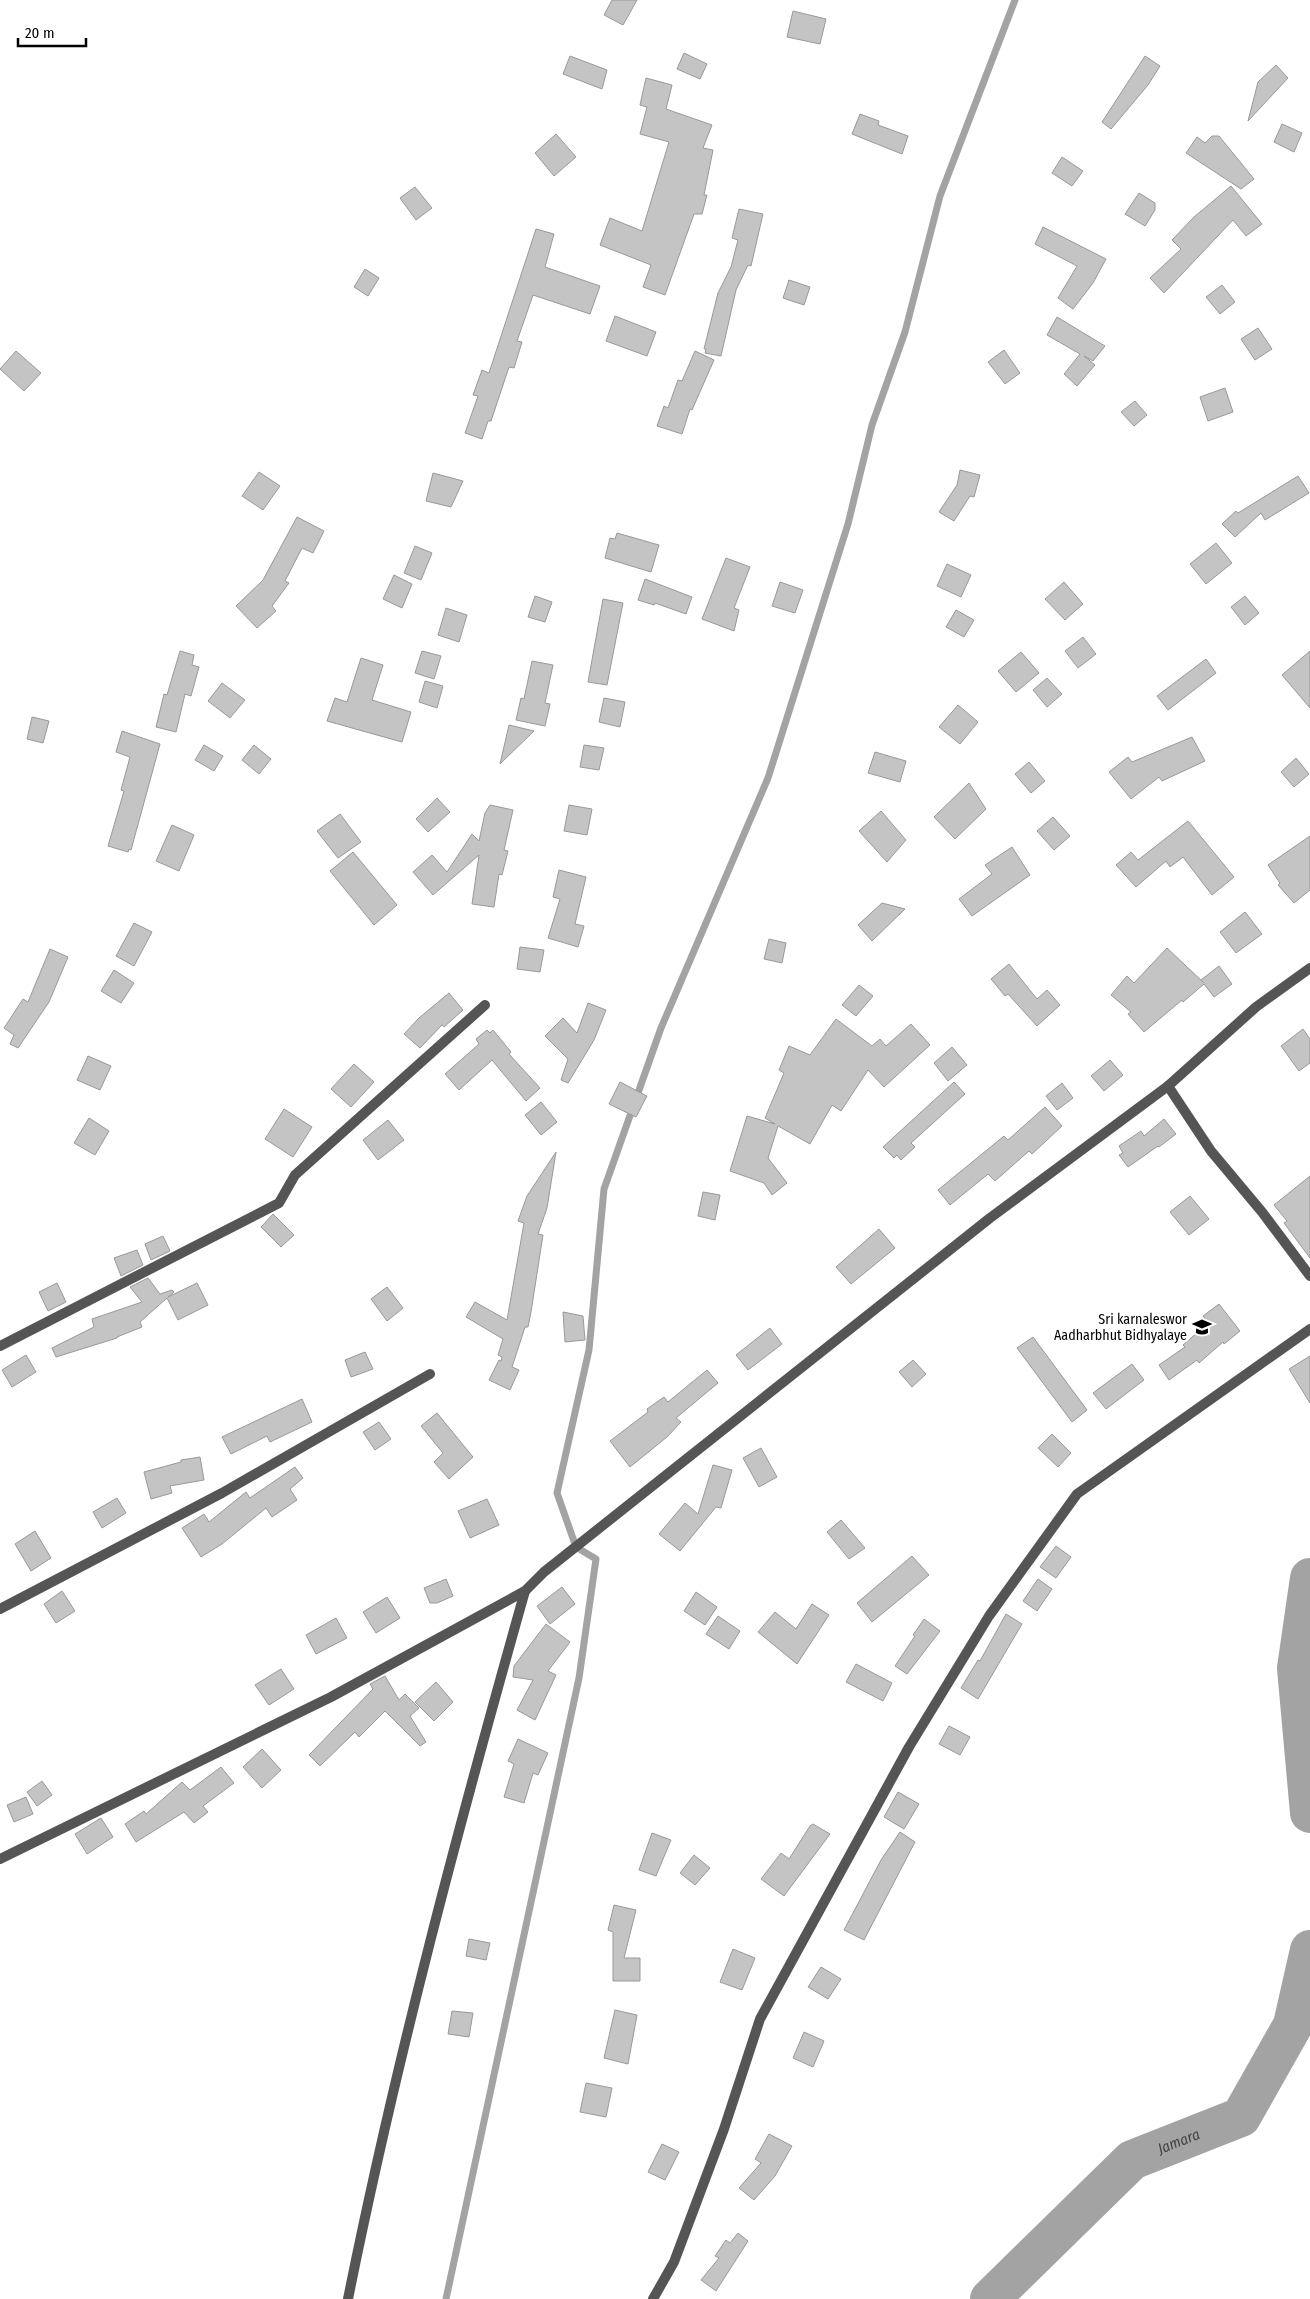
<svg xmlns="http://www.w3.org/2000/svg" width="1310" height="2299" font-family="'Fira Sans Condensed',sans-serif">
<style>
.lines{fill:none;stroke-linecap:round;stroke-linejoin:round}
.stream{stroke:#a3a3a3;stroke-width:7}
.river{stroke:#a3a3a3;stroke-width:40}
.building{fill:#c4c4c4;stroke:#999}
.street{stroke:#555;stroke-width:10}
.labels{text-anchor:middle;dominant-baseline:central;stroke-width:5;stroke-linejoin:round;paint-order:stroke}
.poi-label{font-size:14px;fill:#000;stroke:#fff;text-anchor:end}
.water-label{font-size:15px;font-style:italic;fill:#444;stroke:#fff}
</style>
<rect width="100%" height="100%" fill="#fff"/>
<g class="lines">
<!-- stream -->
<polyline class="stream" points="446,2299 579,1678 596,1559 576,1547 557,1493 589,1350 604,1189 661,1028 768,778 848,524 872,425 905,332 940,196 1015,0"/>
<!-- river -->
<g class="river">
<polyline points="1310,1578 1297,1668 1310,1813"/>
<path id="s1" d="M990,2299L1132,2160L1241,2117L1293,2025L1310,1950"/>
</g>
</g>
<!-- building -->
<g class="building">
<polygon points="612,0 637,0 623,25 604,15"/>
<polygon points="793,11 826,19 820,44 787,37"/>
<polygon points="684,53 707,64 700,79 677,69"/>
<polygon points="570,56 607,70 602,89 563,74"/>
<polygon points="1145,56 1160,66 1148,85 1111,129 1102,122"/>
<polygon points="1276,65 1288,78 1248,121 1258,82"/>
<polygon points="646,78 672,85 666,109 712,125 703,148 713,150 704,195 707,195 702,214 694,214 665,295 643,287 651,265 600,245 610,218 642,231 669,142 640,134 647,107 640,105"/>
<polygon points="860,114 879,121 878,125 908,136 902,154 852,134"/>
<polygon points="1282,124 1302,133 1294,152 1274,142"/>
<polygon points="556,134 576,157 554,176 535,153"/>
<polygon points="1212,136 1219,136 1254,179 1241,189 1186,153 1197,137 1205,143"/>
<polygon points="1062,157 1083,171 1072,186 1052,173"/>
<polygon points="1231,186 1262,224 1246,236 1233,220 1164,293 1150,278 1181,249 1172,240 1194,217"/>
<polygon points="415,187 432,208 416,220 400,198"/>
<polygon points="1139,193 1155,203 1155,210 1145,226 1125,214"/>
<polygon points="739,209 763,214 751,266 748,265 736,290 721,356 705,353 706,349 704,349 718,293 731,267 738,240 732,238"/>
<polygon points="1043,227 1106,259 1093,283 1073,309 1058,298 1077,266 1035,244"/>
<polygon points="536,229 554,234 545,267 600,286 590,314 533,295 517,341 522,342 514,368 509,367 491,421 488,421 482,439 465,433 478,396 473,395 482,370 489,373"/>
<polygon points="365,269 379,278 368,296 354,287"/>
<polygon points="789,280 810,287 804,305 783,298"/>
<polygon points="1222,285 1235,302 1220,314 1206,297"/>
<polygon points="615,316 656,332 647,356 606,341"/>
<polygon points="1057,317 1105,346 1093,361 1084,356 1095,365 1077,386 1064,374 1080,354 1047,335"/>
<polygon points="1258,328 1272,349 1255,360 1241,339"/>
<polygon points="1004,350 1020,373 1005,384 988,362"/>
<polygon points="16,351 41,373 24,391 0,369"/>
<polygon points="695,351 714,360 692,410 690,409 682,434 657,426 664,406 668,408 678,380 682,381"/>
<polygon points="1225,388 1233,412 1208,421 1200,397"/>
<polygon points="1135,401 1147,415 1134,426 1121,412"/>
<polygon points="960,470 980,475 974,497 970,496 954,521 939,512 957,485"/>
<polygon points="259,472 280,486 263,510 242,496"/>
<polygon points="433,473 463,481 451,507 426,501"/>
<polygon points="1298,476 1309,493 1265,520 1261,513 1235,537 1222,524 1236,511 1238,513"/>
<polygon points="297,517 324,531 313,553 302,548 285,581 289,583 272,606 276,611 257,628 236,606 263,580"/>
<polygon points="617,533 659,545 651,572 605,558 610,538 615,539"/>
<polygon points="1216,543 1232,563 1206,584 1190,564"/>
<polygon points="415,546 432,553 421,580 404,573"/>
<polygon points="726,558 750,567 734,608 739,610 734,631 702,619"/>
<polygon points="947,564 971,575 961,597 937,586"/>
<polygon points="394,575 412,584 402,608 383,599"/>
<polygon points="645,579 692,597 686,614 655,603 654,605 638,600"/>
<polygon points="780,582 803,590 795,613 772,606"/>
<polygon points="1064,582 1083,604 1065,620 1045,599"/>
<polygon points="535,596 552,602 545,622 528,617"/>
<polygon points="1245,596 1259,613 1245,625 1231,607"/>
<polygon points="603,599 623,603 607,685 588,682"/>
<polygon points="446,608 467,615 459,642 438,635"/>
<polygon points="956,610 974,620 964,637 946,627"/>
<polygon points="1083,637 1096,654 1078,668 1065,651"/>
<polygon points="180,651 194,655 192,665 199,667 191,696 185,694 176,732 156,727 164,694 167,695"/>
<polygon points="422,651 441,656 434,679 415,673"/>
<polygon points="1310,651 1310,708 1282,675"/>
<polygon points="1021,652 1039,673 1016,692 998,671"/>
<polygon points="361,658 383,665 372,700 411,712 402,742 327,721 335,698 347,702"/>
<polygon points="1206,659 1216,673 1168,710 1157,696"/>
<polygon points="532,661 553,665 545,703 550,704 545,726 516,720 521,698 524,699"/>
<polygon points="1047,678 1062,694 1047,707 1033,690"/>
<polygon points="425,681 443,686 437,708 419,702"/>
<polygon points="222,683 245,700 230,718 208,701"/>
<polygon points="604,698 625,702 620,727 599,722"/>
<polygon points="958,705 978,722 960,744 939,727"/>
<polygon points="32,717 49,721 43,743 27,739"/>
<polygon points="509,725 534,731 500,764"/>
<polygon points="122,731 160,744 131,850 129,849 128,852 108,846 124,791 121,790 130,757 116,752"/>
<polygon points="1192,737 1205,761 1162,781 1159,777 1131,799 1109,772 1128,757 1132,762"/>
<polygon points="204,745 223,756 214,771 195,760"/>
<polygon points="254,745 271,759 259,774 242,760"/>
<polygon points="584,745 604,748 599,770 580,767"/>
<polygon points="875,752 906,761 900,782 868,773"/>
<polygon points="1296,758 1309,774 1294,787 1281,772"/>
<polygon points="1029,762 1045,781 1031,793 1015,774"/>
<polygon points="969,783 986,809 955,839 934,817"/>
<polygon points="437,798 450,812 428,832 416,819"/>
<polygon points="490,805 513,810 504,850 508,851 502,875 499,874 494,907 472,904 479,855 433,895 413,872 432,855 447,872 472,834 479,841 485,813"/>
<polygon points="569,805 592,809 587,835 564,831"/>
<polygon points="881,811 906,840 887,862 859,831"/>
<polygon points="340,814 361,842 338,858 317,831"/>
<polygon points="1053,817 1070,836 1054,850 1037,831"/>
<polygon points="1188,821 1234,877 1212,895 1183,857 1170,867 1166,861 1136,887 1116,865 1131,852 1138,860"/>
<polygon points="172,825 194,835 179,871 156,861"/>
<polygon points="1310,836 1310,890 1294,903 1278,885 1280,883 1268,865"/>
<polygon points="1012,847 1030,875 972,916 959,899 992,874 985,865"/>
<polygon points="353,852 397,905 374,925 330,871"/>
<polygon points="559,870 586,877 575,924 584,926 578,947 548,938 560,899 553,897"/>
<polygon points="882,903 905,909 872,941 858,925"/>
<polygon points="1245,912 1262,934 1236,953 1220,932"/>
<polygon points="134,923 152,932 134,966 116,956"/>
<polygon points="769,939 786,943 782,963 764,959"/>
<polygon points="520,947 544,950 540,972 517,969"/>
<polygon points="1167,948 1204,983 1201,980 1219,966 1232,984 1214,997 1204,984 1183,1002 1182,1000 1144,1032 1128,1014 1131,1012 1111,995 1127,976 1134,983"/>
<polygon points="50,949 68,957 49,1002 18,1048 10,1044 14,1035 4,1028 23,999 28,1002"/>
<polygon points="1009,964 1037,999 1047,990 1060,1005 1037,1026 1008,994 1005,996 991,979"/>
<polygon points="114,970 134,983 121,1003 101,991"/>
<polygon points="859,985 873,996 856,1016 842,1005"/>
<polygon points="449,993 463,1010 444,1027 442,1025 420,1048 404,1034 419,1018"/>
<polygon points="588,1003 606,1010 594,1040 568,1083 561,1080 568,1059 545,1036 563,1018 577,1033"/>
<polygon points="836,1019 872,1046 880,1039 886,1046 911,1024 930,1045 884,1087 868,1070 841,1111 832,1105 810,1144 778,1126 768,1158 787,1183 772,1195 764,1183 730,1171 747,1116 775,1124 765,1118 784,1073 779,1070 789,1046 810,1055"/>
<polygon points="1303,1029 1310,1039 1310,1063 1299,1071 1281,1046"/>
<polygon points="487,1030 490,1033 493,1030 511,1052 509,1054 540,1088 526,1101 492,1060 459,1090 445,1074 479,1044 476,1039"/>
<polygon points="952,1047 967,1065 948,1081 934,1063"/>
<polygon points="88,1056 111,1066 100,1090 77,1080"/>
<polygon points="1110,1060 1123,1075 1104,1091 1091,1076"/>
<polygon points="354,1064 374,1082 351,1107 331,1089"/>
<polygon points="620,1082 647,1096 636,1117 609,1104"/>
<polygon points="954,1082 965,1094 911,1143 915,1147 901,1160 897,1155 894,1158 883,1147"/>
<polygon points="1062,1083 1073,1098 1057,1110 1046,1096"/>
<polygon points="541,1102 557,1122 541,1135 525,1115"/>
<polygon points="1045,1107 1062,1126 1032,1154 1029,1151 995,1181 988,1174 950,1205 938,1190 1004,1136 1008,1140"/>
<polygon points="284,1109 312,1127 293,1157 265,1139"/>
<polygon points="89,1118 109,1131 95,1155 74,1143"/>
<polygon points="1164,1119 1176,1134 1159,1147 1158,1146 1128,1167 1119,1155 1123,1153 1119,1146 1141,1131 1144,1136"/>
<polygon points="388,1120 404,1140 378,1160 363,1140"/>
<polygon points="556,1152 547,1208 538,1234 543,1235 531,1312 528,1327 525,1327 512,1367 519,1370 510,1390 489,1380 499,1360 501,1361 502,1357 498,1355 503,1339 466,1317 475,1302 507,1320 524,1223 518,1221 527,1196"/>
<polygon points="1310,1176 1310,1258 1284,1223 1287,1221 1274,1205"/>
<polygon points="703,1192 720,1195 715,1220 698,1216"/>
<polygon points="1190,1196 1209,1219 1189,1235 1170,1212"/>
<polygon points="273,1214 294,1235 281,1247 261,1227"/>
<polygon points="879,1229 895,1248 851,1284 836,1267"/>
<polygon points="163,1236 170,1251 151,1260 145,1244"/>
<polygon points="137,1250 143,1265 121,1276 114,1258"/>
<polygon points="148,1278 160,1294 172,1290 174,1292 168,1297 197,1283 208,1305 178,1320 167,1298 140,1322 142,1327 117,1337 117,1338 56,1357 52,1348 94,1327 92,1319 142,1302 130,1287"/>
<polygon points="57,1283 66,1302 48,1311 39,1292"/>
<polygon points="387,1287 403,1308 387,1321 371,1299"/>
<polygon points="1219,1304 1240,1331 1224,1344 1223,1342 1199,1363 1197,1360 1169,1380 1159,1365 1185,1347 1183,1345 1208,1323 1203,1316"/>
<polygon points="563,1312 583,1316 585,1340 565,1342"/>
<polygon points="770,1328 782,1344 748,1370 736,1355"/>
<polygon points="1033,1337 1087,1410 1072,1422 1017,1348"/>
<polygon points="365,1352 373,1369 351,1377 345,1360"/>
<polygon points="26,1355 36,1372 12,1387 2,1370"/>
<polygon points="1310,1356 1310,1403 1289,1369"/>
<polygon points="913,1360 926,1374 912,1387 899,1372"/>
<polygon points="1132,1364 1144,1380 1106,1409 1093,1393"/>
<polygon points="707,1370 718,1383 676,1418 681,1422 667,1437 630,1467 610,1441 648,1412 647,1409 664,1397 668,1402"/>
<polygon points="302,1399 312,1422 270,1442 267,1436 231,1454 222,1437"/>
<polygon points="437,1413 473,1457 449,1479 434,1462 443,1453 421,1426"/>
<polygon points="379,1422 391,1439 375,1450 363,1432"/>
<polygon points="1052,1434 1071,1453 1058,1467 1038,1448"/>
<polygon points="761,1448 777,1477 759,1487 743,1458"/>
<polygon points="200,1457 204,1480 170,1486 172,1493 151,1499 144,1472 181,1462 181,1460"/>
<polygon points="713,1465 732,1470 721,1508 716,1507 680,1551 659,1534 685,1503 698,1514"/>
<polygon points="295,1467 303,1478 290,1489 297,1500 272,1517 266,1508 222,1544 201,1557 182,1528 204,1514 209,1522 246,1492 250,1498"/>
<polygon points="117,1498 126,1513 102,1528 93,1512"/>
<polygon points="487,1499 499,1525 470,1538 458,1511"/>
<polygon points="841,1520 865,1548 849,1559 827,1532"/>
<polygon points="35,1531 51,1558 31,1571 15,1544"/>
<polygon points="1056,1546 1071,1557 1056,1578 1040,1567"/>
<polygon points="912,1556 929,1575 872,1622 857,1603"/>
<polygon points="446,1579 453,1596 437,1603 430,1603 424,1588"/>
<polygon points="1038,1579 1052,1589 1037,1611 1023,1601"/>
<polygon points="562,1587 575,1604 550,1624 537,1606"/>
<polygon points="62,1591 75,1611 56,1623 44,1604"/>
<polygon points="696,1592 717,1607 705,1625 684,1611"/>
<polygon points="387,1597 400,1618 376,1633 363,1612"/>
<polygon points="812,1604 829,1615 797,1664 758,1632 775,1612 796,1629"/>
<polygon points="1006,1614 1022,1624 978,1699 961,1688 978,1660 980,1661"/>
<polygon points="718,1616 740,1631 729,1649 706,1634"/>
<polygon points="336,1618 347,1638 316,1654 306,1635"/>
<polygon points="924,1619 940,1631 907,1674 895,1666 915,1636 913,1635"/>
<polygon points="546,1624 570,1642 548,1671 556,1675 535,1720 517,1710 533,1680 513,1677 514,1666"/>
<polygon points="856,1664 892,1683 883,1701 846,1682"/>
<polygon points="281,1669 294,1689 269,1705 255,1685"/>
<polygon points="385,1676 399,1700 405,1694 419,1708 410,1716 426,1742 420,1746 385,1711 359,1737 355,1732 320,1766 309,1755 373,1689 370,1684"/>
<polygon points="436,1682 453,1702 434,1721 415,1702"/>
<polygon points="949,1726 970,1737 960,1755 939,1744"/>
<polygon points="518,1739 548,1753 538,1775 533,1773 524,1803 504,1797 514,1764 508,1761"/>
<polygon points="262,1749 281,1770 262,1788 243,1767"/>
<polygon points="221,1767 234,1783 203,1806 208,1812 194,1823 184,1812 136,1842 125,1824 144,1811 146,1814 182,1782 190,1790"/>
<polygon points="42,1781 52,1795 37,1806 27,1792"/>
<polygon points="898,1792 919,1804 904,1829 884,1817"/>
<polygon points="26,1797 33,1814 14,1822 7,1805"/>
<polygon points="101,1818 113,1837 87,1854 75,1834"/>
<polygon points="813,1824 830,1834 784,1896 761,1879 781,1853 789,1859 810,1826"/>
<polygon points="900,1832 915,1842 864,1940 844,1930 881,1860"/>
<polygon points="652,1833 671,1840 656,1876 639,1870"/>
<polygon points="694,1855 710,1868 695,1885 680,1873"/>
<polygon points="614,1905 636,1910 624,1958 640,1958 640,1981 613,1981 613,1932 608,1930"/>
<polygon points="469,1939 490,1943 486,1960 466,1956"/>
<polygon points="733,1949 755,1958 742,1990 720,1982"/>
<polygon points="821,1967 841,1979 828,1999 808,1987"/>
<polygon points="615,2010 637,2015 628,2064 604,2058"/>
<polygon points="452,2011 473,2013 469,2037 448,2034"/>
<polygon points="804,2032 824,2041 813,2067 793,2058"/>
<polygon points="586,2083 612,2088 606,2117 580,2112"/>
<polygon points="769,2134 792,2146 775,2176 754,2200 739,2188 761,2163 755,2159"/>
<polygon points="662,2144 679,2152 665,2180 648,2172"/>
<polygon points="738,2233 748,2241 716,2291 701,2280 719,2258 715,2256 726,2240 730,2243"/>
</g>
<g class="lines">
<!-- street -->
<g class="street">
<polyline points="1168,1086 1211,1151 1262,1212 1310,1276"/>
<polyline points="0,1346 279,1203 295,1175 485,1005"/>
<polyline points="0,1609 222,1493 430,1374"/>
<polyline points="0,1859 331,1697 525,1591 544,1572 990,1218 1168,1086 1256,1007 1310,968"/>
<path d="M348,2299C396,2060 459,1825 525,1591"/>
<polyline points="653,2299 674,2262 724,2129 760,2019 909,1747 989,1616 1077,1494 1310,1329"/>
</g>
</g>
<!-- icons -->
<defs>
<g id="school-bare" transform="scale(1.5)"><path d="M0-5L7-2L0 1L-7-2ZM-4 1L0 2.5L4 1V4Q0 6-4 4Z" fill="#000" stroke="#fff" stroke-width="2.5" paint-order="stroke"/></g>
</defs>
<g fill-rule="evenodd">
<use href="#school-bare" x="1202" y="1327"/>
</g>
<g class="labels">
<!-- poi labels -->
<g class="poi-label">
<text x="1187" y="1319">Sri karnaleswor<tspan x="1187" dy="16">Aadharbhut Bidhyalaye</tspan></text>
</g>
<!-- water labels -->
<g class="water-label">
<text stroke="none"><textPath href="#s1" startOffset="249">Jamara</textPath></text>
</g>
</g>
<!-- scale -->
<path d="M18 38v8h68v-8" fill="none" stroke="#000000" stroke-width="2.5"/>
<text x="25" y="38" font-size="15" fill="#000000" stroke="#ffffff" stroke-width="4" paint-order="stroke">20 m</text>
</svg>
